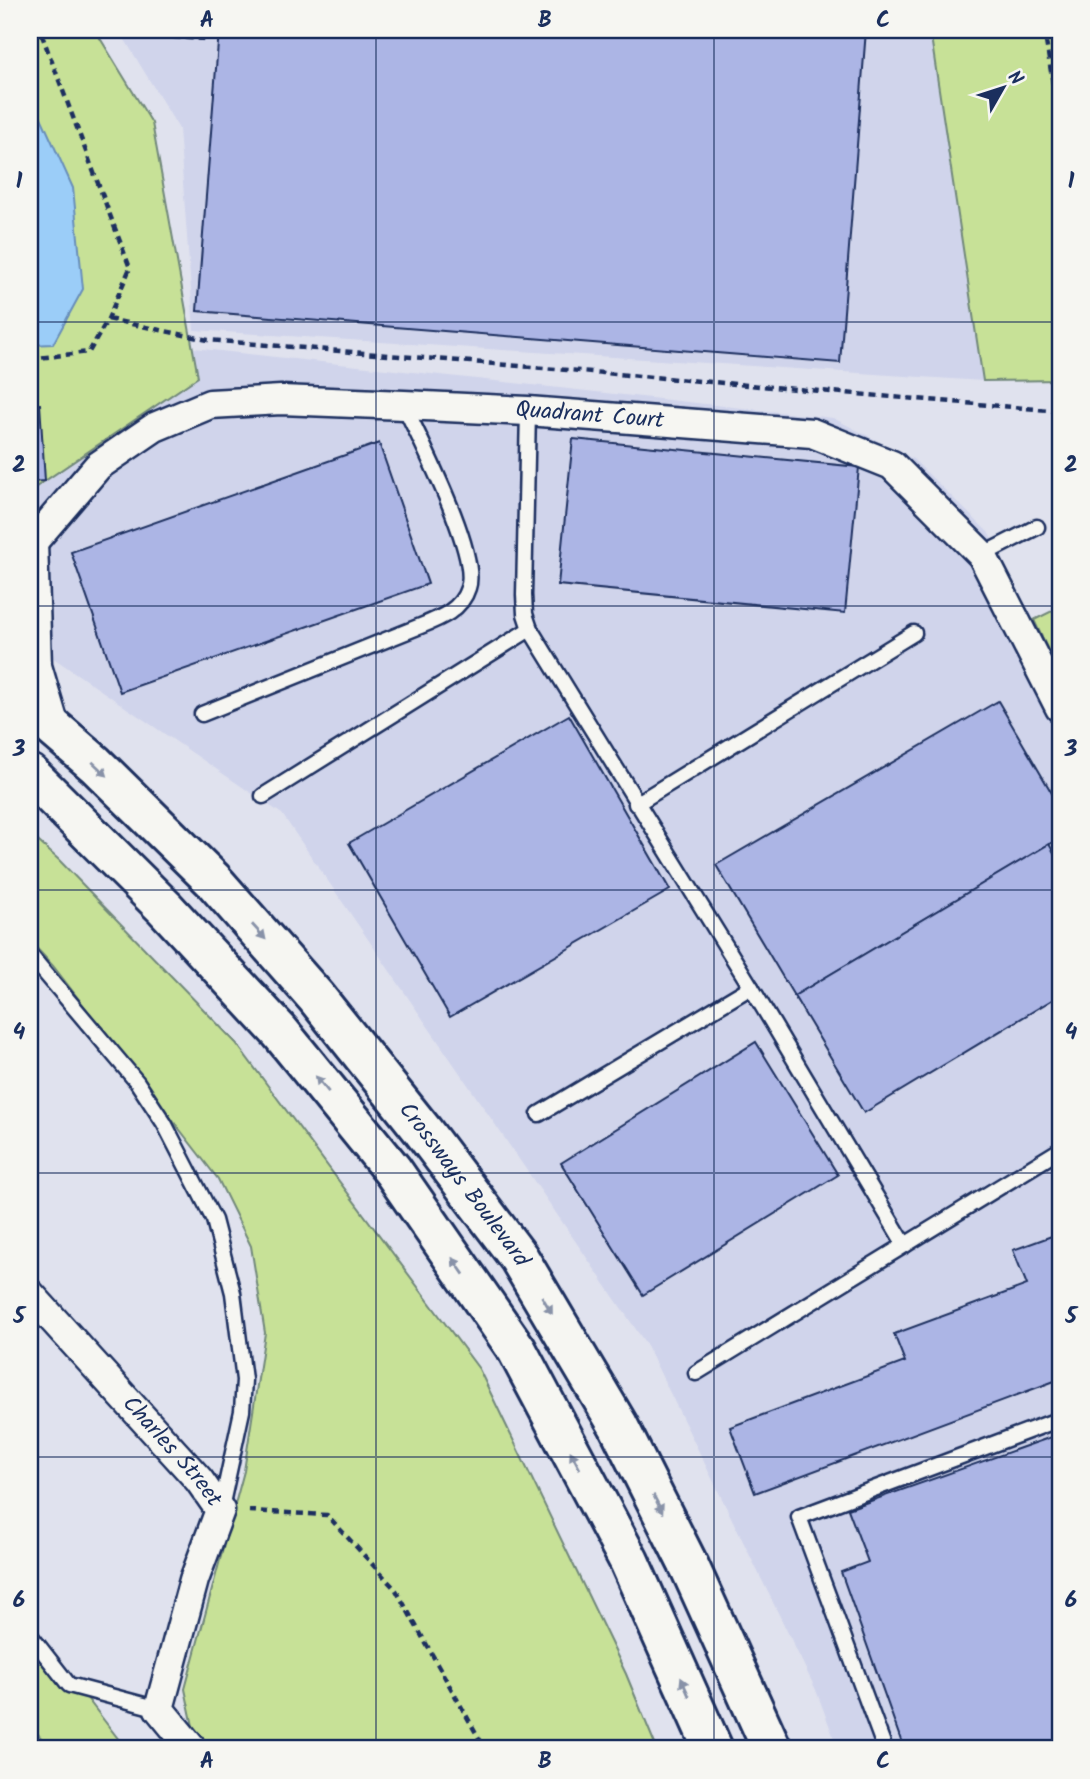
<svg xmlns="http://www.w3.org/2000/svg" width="1090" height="1779" font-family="Kalam,sans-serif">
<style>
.built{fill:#d0d4eb}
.green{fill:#c7e197;stroke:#71887a;stroke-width:2}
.water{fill:#9bcdf8;stroke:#688eba;stroke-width:2}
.building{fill:#acb5e5;stroke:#1b2f5e;stroke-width:2}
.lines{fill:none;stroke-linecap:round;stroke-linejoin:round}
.lane-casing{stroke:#1b2f5e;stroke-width:19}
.street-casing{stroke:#1b2f5e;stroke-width:33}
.primary-casing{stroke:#1b2f5e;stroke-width:44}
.path{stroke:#1b2f5e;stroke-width:4.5;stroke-dasharray:7 5;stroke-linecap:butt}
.lane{stroke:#f6f6f2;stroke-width:14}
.street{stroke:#f6f6f2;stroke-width:28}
.primary{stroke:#f6f6f2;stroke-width:38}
.rail-casing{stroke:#1b2f5e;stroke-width:8}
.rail{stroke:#f6f6f2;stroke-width:5;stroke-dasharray:16;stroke-linecap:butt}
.oneway{fill:#8892a8}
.grid{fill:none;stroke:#1b2f5e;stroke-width:2;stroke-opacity:0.55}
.labels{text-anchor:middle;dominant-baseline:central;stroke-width:5;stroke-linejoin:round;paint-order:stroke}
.street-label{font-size:23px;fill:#1b2f5e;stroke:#f6f6f2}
.neatline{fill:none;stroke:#1b2f5e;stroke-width:2.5}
.grid-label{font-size:23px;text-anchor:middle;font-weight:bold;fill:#1b2f5e}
</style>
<rect width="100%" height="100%" fill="#e0e2ee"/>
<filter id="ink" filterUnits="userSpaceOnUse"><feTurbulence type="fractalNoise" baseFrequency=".0143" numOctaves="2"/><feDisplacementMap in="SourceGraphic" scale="14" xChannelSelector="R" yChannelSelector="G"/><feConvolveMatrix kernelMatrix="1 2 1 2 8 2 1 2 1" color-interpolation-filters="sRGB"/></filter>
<g filter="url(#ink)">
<!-- built -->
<g class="built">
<polygon points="30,30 152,123 194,348 833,418 913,459 988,532 1060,670 1060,1749 838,1749 816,1690 646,1344 282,814 30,642"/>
<polygon points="119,30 930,30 983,381 194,330 179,129"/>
</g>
<!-- green -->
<g class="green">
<polygon points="30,30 95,30 152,123 198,377 30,491"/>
<polygon points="930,30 1060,30 1060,380 983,381"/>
<polygon points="1060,607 1060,676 1034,620"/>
<polygon points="30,834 59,860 236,1043 479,1369 626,1674 657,1749 203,1749 196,1740 185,1689 244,1471 265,1333 251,1246 218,1179 53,966 30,941"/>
<polygon points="30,1624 126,1749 50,1749 30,1724"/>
</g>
<!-- water -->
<polygon class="water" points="30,93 73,188 83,289 53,344 30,345"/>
<!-- building -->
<g class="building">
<polygon points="219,30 866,30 840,363 197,311"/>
<polygon points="30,404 40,404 45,481 30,482"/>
<polygon points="573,439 859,467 845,613 558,585"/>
<polygon points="379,443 428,584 120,692 71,552"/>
<polygon points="998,701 1060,807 1060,838 794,996 716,865"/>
<polygon points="569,715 670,890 450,1017 349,843"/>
<polygon points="1049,844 1060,863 1060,995 864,1113 794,996"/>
<polygon points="756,1042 838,1175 643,1295 561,1163"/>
<polygon points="1060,1233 1060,1379 755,1493 730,1427 905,1362 894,1334 1027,1285 1013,1250"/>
<polygon points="1060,1434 1060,1749 904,1749 841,1572 868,1562 848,1509"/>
</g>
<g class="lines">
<!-- lane casing -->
<g class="lane-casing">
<g id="lane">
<polyline points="528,411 524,595 525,614 530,629 751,987 905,1245"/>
<polyline points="982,555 1037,527"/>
<path d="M202,714L418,627C438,619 461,611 468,588C480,555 420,440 404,405"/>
<polyline points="263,796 530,629"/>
<polyline points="636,804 914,633"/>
<polyline points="30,955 137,1082 164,1123 214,1220 233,1293 244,1380 242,1411 221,1508"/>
<polyline points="539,1114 751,987"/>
<polyline points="696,1373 1060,1150"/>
<polyline points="30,1635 69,1685 159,1709"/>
<polyline points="885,1749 799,1517 1060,1419"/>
</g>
</g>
<!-- street casing -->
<g class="street-casing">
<g id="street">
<polyline points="33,542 37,666 56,730"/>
<path id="s1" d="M30,543L33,542L98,466L155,427L210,404L281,400L404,405L528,411L812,433L892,465L982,555L1060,708"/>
<path id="s2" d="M30,1294L199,1480L220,1510L194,1580L159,1709L192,1749"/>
</g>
</g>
<!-- primary casing -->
<g class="primary-casing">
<g id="primary">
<path id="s3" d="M30,708L95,764L213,880L316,997L423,1131L519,1258L618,1425L690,1568L772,1749"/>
<polyline points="30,774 165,908 280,1032 393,1171 517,1350 629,1561 713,1749"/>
</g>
</g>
<!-- path -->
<g class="path">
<polyline points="153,30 157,36 206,39"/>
<polyline points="1044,30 1060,125"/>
<polyline points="108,319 208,340 1060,411"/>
<polyline points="30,359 89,352 108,319 130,268 40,30"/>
<polyline points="249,1511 327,1515 396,1590 485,1749"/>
</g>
<!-- lane -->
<use href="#lane" class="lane"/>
<!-- street -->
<use href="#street" class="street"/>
<!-- primary -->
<use href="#primary" class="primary"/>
<!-- rail casing -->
<g class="rail-casing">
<polyline id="rail" points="30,1739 37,1749"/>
</g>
<!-- rail -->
<use href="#rail" class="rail"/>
</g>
<!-- one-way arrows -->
<defs><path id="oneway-solid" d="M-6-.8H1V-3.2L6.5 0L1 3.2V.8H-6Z" transform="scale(1.75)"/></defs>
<g class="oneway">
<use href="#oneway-solid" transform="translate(100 769) rotate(43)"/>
<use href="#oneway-solid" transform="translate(259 932) rotate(48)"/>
<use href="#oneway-solid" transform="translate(322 1084) rotate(-129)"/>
<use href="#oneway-solid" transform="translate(458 1266) rotate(-125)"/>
<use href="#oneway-solid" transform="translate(547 1305) rotate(59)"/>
<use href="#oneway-solid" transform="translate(575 1460) rotate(-118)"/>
<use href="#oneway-solid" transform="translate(658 1504) rotate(63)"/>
<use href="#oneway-solid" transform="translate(685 1687) rotate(-114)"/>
</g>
</g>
<!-- grid -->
<path class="grid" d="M376,30V1749M714,30V1749M30,322H1060M30,606H1060M30,890H1060M30,1173H1060M30,1457H1060"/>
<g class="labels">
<!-- street labels -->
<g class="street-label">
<text stroke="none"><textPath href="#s1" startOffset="612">Quadrant Court</textPath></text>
<text stroke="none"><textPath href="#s3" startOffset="646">Crossways Boulevard</textPath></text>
<text stroke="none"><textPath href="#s2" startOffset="212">Charles Street</textPath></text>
</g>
</g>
<!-- margin -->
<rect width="1090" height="1779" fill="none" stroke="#f6f6f2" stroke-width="77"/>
<!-- north arrow -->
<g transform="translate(1003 88) rotate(51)" stroke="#f6f6f2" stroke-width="5" paint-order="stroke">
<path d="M0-5L12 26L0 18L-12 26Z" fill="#1b2f5e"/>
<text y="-10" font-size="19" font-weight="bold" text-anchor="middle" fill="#1b2f5e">N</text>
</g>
<rect x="38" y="38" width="1014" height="1702" class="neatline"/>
<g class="grid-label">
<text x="207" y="27">A</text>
<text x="545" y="27">B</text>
<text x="883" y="27">C</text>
<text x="19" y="188">1</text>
<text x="1071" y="188">1</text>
<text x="19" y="472">2</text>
<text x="1071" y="472">2</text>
<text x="19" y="756">3</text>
<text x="1071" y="756">3</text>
<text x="19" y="1039">4</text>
<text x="1071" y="1039">4</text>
<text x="19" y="1323">5</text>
<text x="1071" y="1323">5</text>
<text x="19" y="1607">6</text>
<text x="1071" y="1607">6</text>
<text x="207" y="1768">A</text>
<text x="545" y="1768">B</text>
<text x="883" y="1768">C</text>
</g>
</svg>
